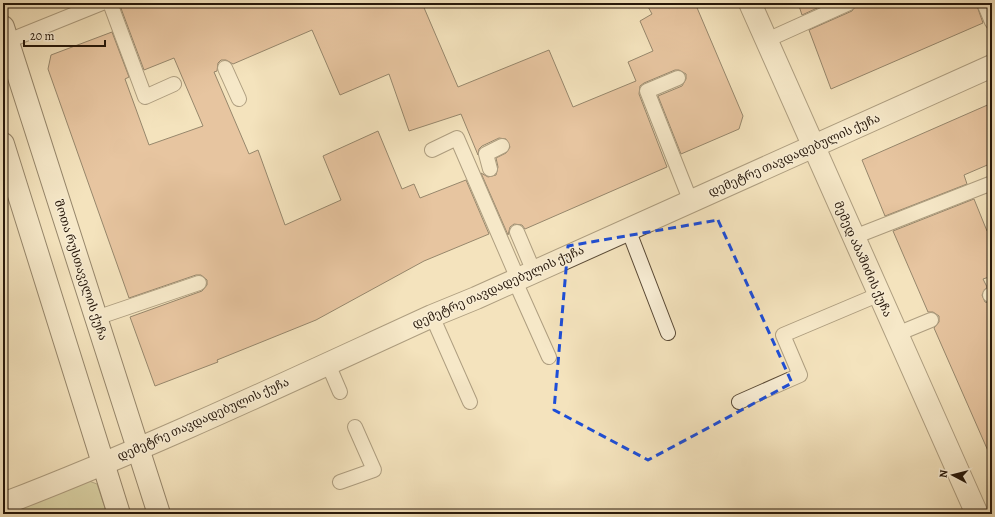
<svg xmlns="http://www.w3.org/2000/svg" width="995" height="517" font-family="Alegreya,'Noto Serif Georgian',serif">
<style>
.green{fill:#bfc38f;stroke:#726d4c}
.building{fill:#d7a07d;stroke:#261709}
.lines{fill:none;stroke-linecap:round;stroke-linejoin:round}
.service-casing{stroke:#5a4a36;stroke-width:16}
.minor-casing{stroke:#5a4a36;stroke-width:24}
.secondary-casing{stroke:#261709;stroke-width:24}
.service{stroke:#f8edd4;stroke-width:14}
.minor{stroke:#f8edd4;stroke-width:22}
.secondary{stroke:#f8edd4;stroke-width:22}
.marked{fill:none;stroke:#1d4ed8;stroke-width:3;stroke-dasharray:8 5;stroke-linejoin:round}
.labels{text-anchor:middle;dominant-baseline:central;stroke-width:3;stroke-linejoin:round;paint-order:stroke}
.street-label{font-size:12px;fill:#261709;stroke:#f8edd4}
</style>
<rect width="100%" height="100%" fill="#f4e3bd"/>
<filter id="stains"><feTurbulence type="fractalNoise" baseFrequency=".005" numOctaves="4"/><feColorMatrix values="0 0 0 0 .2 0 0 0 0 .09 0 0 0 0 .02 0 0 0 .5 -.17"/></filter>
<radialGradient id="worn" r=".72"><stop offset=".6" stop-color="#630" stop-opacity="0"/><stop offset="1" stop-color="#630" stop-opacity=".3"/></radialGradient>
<!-- green -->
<polygon class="green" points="89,481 97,484 107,514 3,514"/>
<!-- building -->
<g class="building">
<polygon points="119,3 422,3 458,87 549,50 573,107 636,81 628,62 653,51 640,21 652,14 646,3 695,3 743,116 739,129 681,154 658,96 682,86 686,79 686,74 679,70 675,70 644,83 640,86 639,94 667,167 525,229 522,225 514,224 510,227 508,235 481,173 488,177 496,175 498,167 496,158 506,153 510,147 506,139 499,138 482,146 479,149 478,155 461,114 409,131 389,74 340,95 312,30 233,64 226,60 221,60 218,63 217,71 214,72 249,154 258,150 285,225 341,200 323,156 378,131 402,189 414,184 420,198 466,180 489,234 424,261 316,320 217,360 218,362 155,386 130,317 202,291 207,285 207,280 201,275 196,275 129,298 48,69 51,55 112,32 129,77 125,79 149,145 203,126 174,58 144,70"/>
<polygon points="798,3 828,3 802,15"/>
<polygon points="857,3 976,3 983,23 831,89 809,30 852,11"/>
<polygon points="992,103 992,163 964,175 967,184 885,216 862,160"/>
<polygon points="974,199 987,231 992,228 992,276 983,279 987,287 982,295 985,302 992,304 992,460 934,328 939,322 939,316 933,312 928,312 893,231"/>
</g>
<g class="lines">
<!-- service casing -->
<g class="service-casing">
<g id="service">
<polyline points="110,3 145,97 174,84"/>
<polyline points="984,3 992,22"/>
<polyline points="767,40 849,3"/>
<polyline points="8,41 102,3"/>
<polyline points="225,68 239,99"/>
<polyline points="678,78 647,91 691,202"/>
<polyline points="432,150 457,138 518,279"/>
<polyline points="490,169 486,154 502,146"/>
<polyline points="628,229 668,333"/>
<polyline points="517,232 534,272"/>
<polyline points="854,237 992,183"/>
<polyline points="515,281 549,357"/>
<polyline points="990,295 992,295"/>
<polyline points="432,316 470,402"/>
<polyline points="96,318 199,283"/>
<polyline points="897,334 931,320"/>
<polyline points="328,364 340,392"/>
<polyline points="739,402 800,375 783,335 880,294"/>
<polyline points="340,482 374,470 355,427"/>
</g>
</g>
<!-- minor casing -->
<g class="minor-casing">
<g id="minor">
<polyline points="750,3 977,514"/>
<path d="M3,504C149,448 290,381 432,316L476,298L992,66"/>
</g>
</g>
<!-- secondary casing -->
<g class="secondary-casing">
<g id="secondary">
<polyline points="3,27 159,514"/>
<polyline points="3,144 119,514"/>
</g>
</g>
<!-- service -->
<use href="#service" class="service"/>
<!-- minor -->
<use href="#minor" class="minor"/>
<!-- secondary -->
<use href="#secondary" class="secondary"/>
</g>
<!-- marked area -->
<path d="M0 0H995V517H0ZM718,220L792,383L648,460L554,410L568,246Z" fill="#f4e3bd" fill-opacity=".55" fill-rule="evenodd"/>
<path class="marked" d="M718,220L792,383L648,460L554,410L568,246Z"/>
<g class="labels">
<!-- street labels -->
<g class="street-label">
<text transform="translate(794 155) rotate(-24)">დემეტრე თავდადებულის ქუჩა</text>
<text transform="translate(863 259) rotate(66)">მემედ აბაშიძის ქუჩა</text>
<text transform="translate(81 270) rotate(72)">შოთა რუსთაველის ქუჩა</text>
<text transform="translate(498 287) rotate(-24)">დემეტრე თავდადებულის ქუჩა</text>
<text transform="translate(203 419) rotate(-24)">დემეტრე თავდადებულის ქუჩა</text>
</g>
</g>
<!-- margin -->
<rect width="995" height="517" fill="none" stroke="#f4e3bd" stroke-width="16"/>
<rect x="4" y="4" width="987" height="509" fill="none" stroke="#261709" stroke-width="2"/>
<rect x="8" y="8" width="979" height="501" fill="none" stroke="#261709"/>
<!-- north arrow -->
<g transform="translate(953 475) rotate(277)" stroke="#f8edd4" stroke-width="3" paint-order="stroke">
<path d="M0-3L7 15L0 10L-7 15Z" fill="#261709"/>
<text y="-6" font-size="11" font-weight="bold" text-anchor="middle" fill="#261709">N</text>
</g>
<!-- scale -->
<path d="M24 40v6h81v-6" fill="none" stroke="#261709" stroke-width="2"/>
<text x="30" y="40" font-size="12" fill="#261709" stroke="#f8edd4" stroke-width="3" paint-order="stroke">20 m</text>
<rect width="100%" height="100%" filter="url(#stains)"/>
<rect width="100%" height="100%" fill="url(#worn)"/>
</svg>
